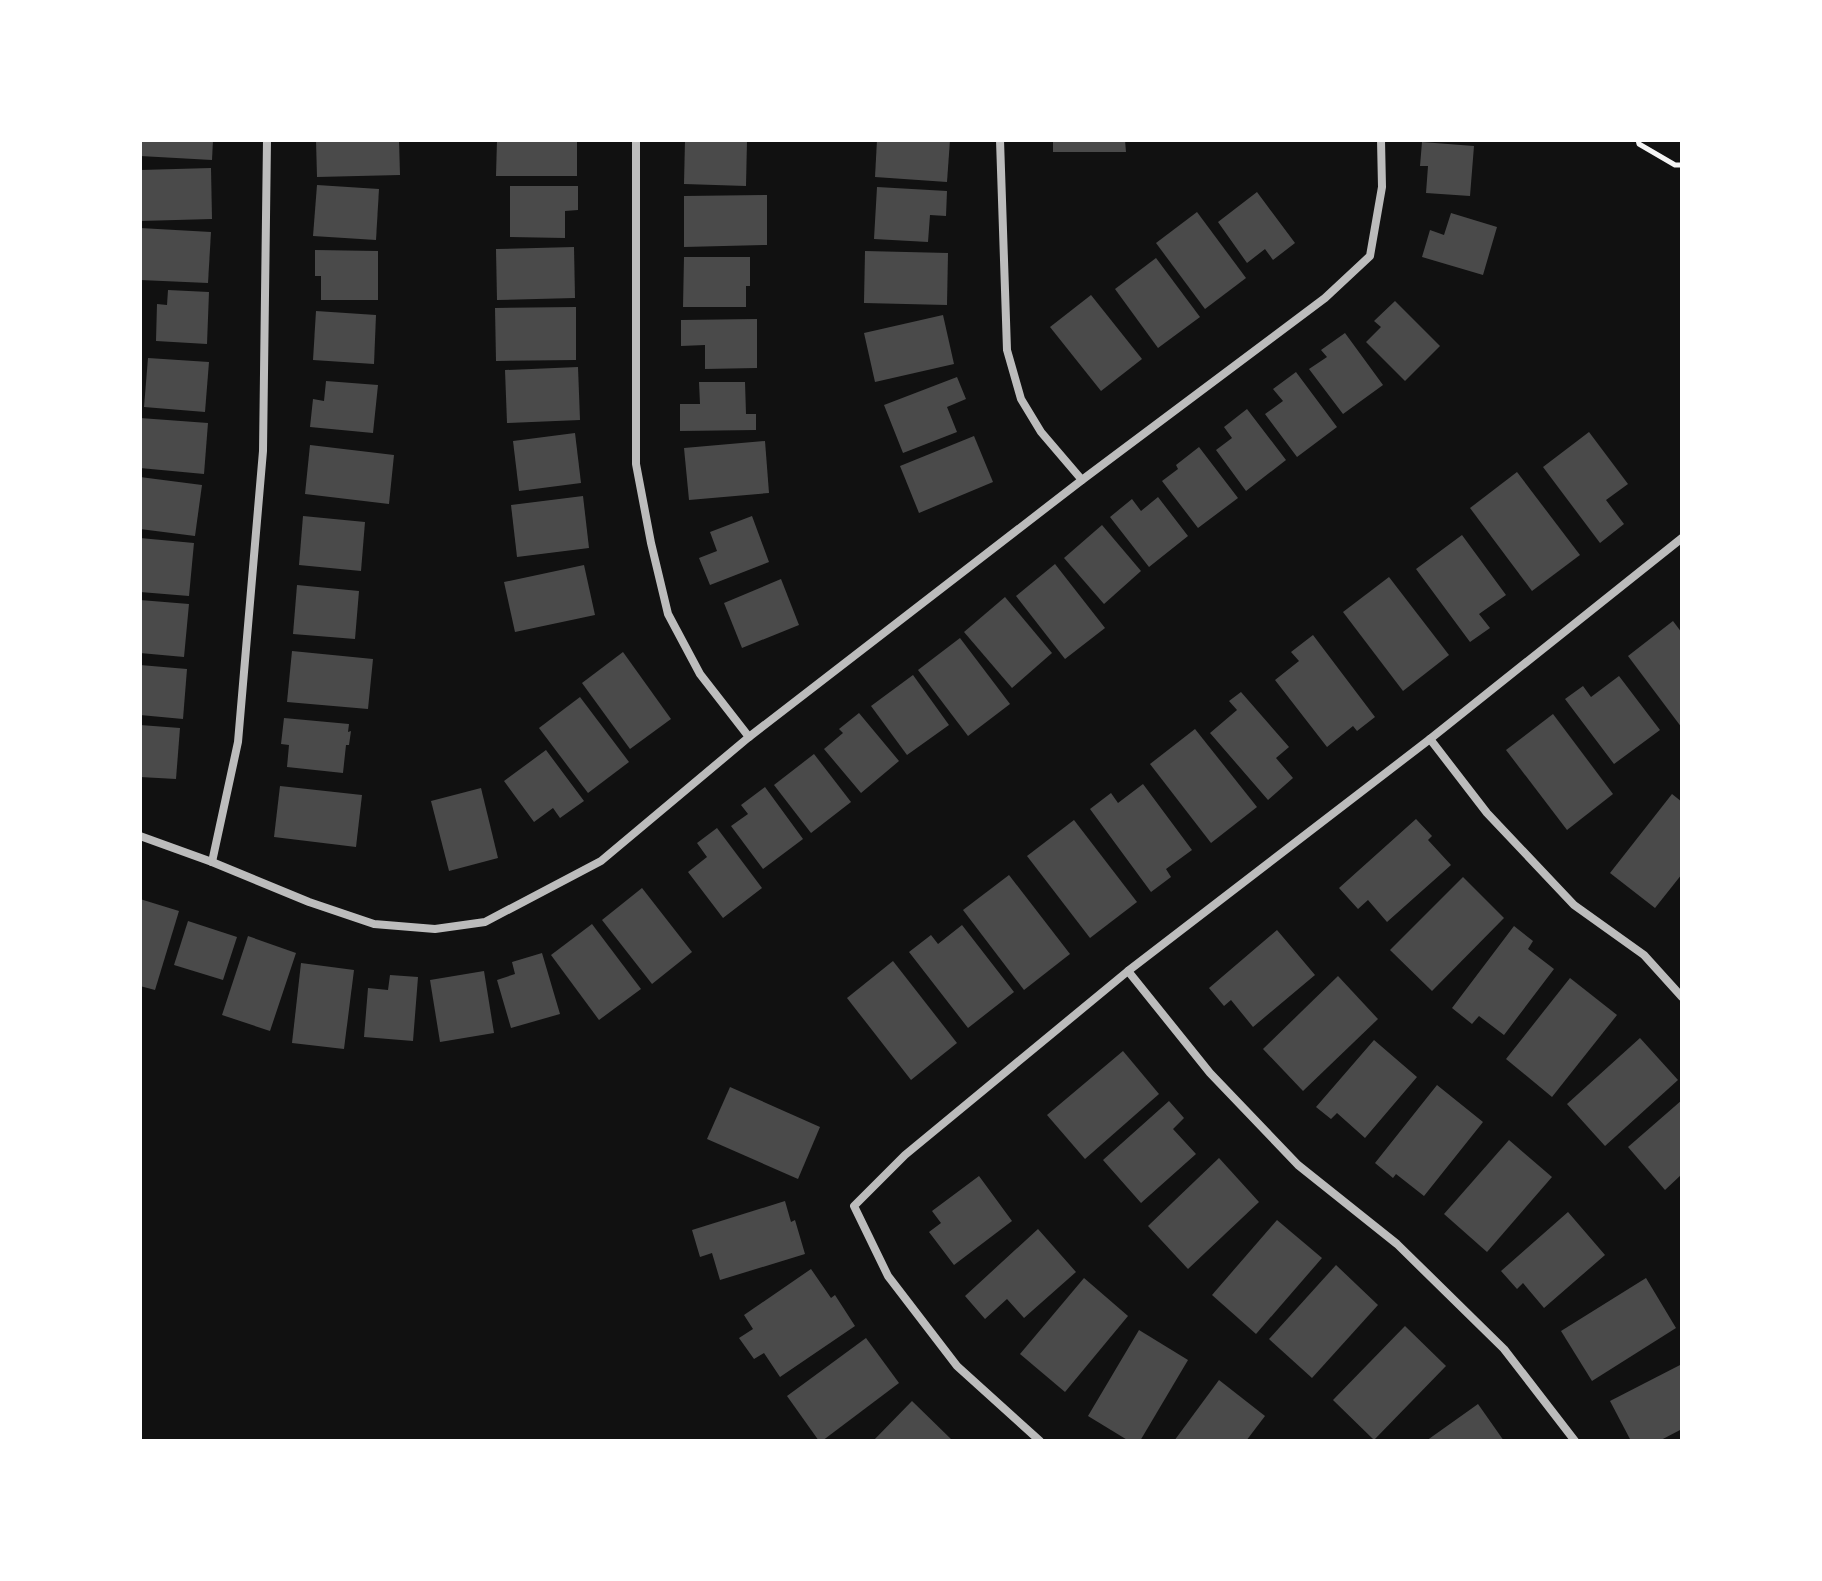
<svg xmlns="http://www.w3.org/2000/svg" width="1822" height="1581" font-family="'Golos Text',sans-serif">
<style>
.building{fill:#4a4a4a}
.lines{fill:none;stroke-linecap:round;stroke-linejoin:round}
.path{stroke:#f5f5f5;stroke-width:5}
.minor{stroke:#bcbcbc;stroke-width:8}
</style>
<rect width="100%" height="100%" fill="#111"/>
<!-- building -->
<g class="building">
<polygon points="140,140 213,140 212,160 140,156"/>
<polygon points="316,140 399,140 400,175 317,177"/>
<polygon points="497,140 577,140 577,176 496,176"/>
<polygon points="685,140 747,140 746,186 684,184"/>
<polygon points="877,140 950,140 947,182 875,177"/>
<polygon points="1053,140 1125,140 1126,152 1053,152"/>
<polygon points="1422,142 1474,146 1470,196 1426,193 1428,166 1420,166"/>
<polygon points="211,168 212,219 140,221 140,170"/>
<polygon points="317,185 379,189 376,240 313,236"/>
<polygon points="510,186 578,186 578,210 565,211 565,238 510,237"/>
<polygon points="877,187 947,191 946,216 930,215 928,242 874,239"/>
<polygon points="1257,192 1295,243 1273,260 1265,249 1247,263 1218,222"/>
<polygon points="767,195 767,245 684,247 684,196"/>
<polygon points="1197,212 1246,278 1205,309 1156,243"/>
<polygon points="1451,213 1497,227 1483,275 1422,257 1430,230 1444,235"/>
<polygon points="140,228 211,232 208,283 140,280"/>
<polygon points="574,247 575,298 497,300 496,249"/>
<polygon points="315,250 378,251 378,300 321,300 321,276 315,276"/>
<polygon points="865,251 948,253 947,305 864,303"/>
<polygon points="684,257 750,257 750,286 746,286 746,307 683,307"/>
<polygon points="1156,258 1200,317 1158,348 1115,289"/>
<polygon points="168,290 209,292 207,344 156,341 157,304 167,305"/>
<polygon points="1091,295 1142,359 1101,391 1050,327"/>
<polygon points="1395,301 1440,346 1405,381 1366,342 1381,327 1374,321"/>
<polygon points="576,307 576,360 496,361 495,308"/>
<polygon points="316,311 376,315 374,364 313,360"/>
<polygon points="943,315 954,364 875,382 864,333"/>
<polygon points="757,319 757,368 705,369 705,345 681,346 681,320"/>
<polygon points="1345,333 1383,385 1343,414 1309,369 1327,357 1321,350"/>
<polygon points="148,358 209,362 205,412 144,407"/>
<polygon points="578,367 580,420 507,423 505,370"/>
<polygon points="1296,372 1337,427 1297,457 1265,414 1283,401 1273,389"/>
<polygon points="957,377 966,399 947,407 957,432 903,453 884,405"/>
<polygon points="326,381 378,385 373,433 310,427 313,399 324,401"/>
<polygon points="699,382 745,382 746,414 756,414 756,430 680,431 680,404 700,404"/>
<polygon points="1247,409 1286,460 1246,491 1216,450 1232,438 1224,427"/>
<polygon points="140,418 208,423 204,474 140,468"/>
<polygon points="1589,432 1628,484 1606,500 1624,524 1600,543 1543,467"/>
<polygon points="575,433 581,483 519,491 513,441"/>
<polygon points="974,436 993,482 919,513 900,466"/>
<polygon points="765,441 769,493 689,500 684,448"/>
<polygon points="310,445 394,455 389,504 305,494"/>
<polygon points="1199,447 1238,498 1198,528 1162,481 1178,469 1176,465"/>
<polygon points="1517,472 1580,555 1532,591 1470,508"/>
<polygon points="140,477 202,485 195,536 140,529"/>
<polygon points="583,496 589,548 517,557 511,505"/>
<polygon points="1158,497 1188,536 1149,567 1110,517 1132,499 1141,511"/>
<polygon points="303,516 365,522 361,571 299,565"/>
<polygon points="752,516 769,562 710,585 699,558 717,551 710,532"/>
<polygon points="1102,525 1141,571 1104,604 1064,558"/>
<polygon points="1462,535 1506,595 1479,614 1490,628 1470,642 1416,569"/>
<polygon points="140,538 194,543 189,596 140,592"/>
<polygon points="1055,564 1105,628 1065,659 1016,596"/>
<polygon points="584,565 595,615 515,632 504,582"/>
<polygon points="1389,577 1449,655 1403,691 1343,612"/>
<polygon points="781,579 799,625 742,648 724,603"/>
<polygon points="297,585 359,591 355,639 293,634"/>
<polygon points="1005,597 1052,653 1012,688 964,632"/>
<polygon points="140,600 189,604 184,657 140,653"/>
<polygon points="1673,621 1682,633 1682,728 1628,656"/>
<polygon points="1313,635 1375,717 1357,731 1353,726 1327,747 1275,680 1299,661 1291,652"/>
<polygon points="960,638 1010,704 968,736 918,670"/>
<polygon points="292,651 373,659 368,709 287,702"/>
<polygon points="623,652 671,719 630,749 582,683"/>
<polygon points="140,665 187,669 183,719 140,715"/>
<polygon points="913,675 949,725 907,755 871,706"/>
<polygon points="1619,676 1660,730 1614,764 1565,699 1583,686 1591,697"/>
<polygon points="1241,692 1289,747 1276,758 1293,778 1268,800 1210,733 1237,710 1229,701"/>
<polygon points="580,697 629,762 588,793 539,728"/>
<polygon points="859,713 899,761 861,793 824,749 843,733 839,729"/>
<polygon points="1553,714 1613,794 1567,830 1506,750"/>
<polygon points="284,718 349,724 348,732 351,731 349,745 346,745 343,773 287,767 289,745 281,744"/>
<polygon points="140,725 180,728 176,779 140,777"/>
<polygon points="1195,729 1257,807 1211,843 1150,764"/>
<polygon points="546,750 584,801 560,818 553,808 534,822 504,781"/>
<polygon points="814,754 851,802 811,833 774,785"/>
<polygon points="1143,784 1192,850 1166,869 1171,877 1151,892 1090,809 1111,793 1118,803"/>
<polygon points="280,786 362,795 356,847 274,837"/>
<polygon points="765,787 803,839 763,869 731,826 748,814 741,805"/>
<polygon points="481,788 498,858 449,871 431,801"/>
<polygon points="1672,794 1682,802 1682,874 1655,908 1610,873"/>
<polygon points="1416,819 1432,836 1428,840 1451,865 1387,922 1368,900 1358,909 1339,888"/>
<polygon points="1074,820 1137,902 1090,938 1027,856"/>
<polygon points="717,828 762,888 723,918 688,872 707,857 697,843"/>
<polygon points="1009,875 1070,954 1024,990 963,910"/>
<polygon points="1463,877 1504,918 1432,991 1390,950"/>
<polygon points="642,888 692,952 652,984 602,920"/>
<polygon points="140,899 179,911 155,990 140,986"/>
<polygon points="188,921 237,937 223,980 174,965"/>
<polygon points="592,924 641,989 599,1020 551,955"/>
<polygon points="962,925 1014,992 968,1028 909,952 931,935 938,944"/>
<polygon points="1514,926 1533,941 1528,949 1554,969 1504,1035 1479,1016 1472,1024 1452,1008"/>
<polygon points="1277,930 1315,975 1253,1027 1231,1000 1224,1006 1209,988"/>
<polygon points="248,936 296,953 270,1031 222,1015"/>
<polygon points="542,953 560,1014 511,1028 497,980 515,974 512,962"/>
<polygon points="893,961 957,1043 911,1080 847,998"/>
<polygon points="301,963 354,970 344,1049 292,1043"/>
<polygon points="484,971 494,1033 440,1042 430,980"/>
<polygon points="390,975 418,977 413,1041 364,1037 368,988 388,990"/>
<polygon points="1338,976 1378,1019 1303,1091 1263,1049"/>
<polygon points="1570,978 1617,1015 1552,1097 1506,1059"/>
<polygon points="1640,1038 1678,1080 1605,1146 1567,1104"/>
<polygon points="1374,1040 1417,1077 1365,1138 1337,1113 1331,1119 1316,1107"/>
<polygon points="1123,1051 1159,1094 1085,1159 1047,1115"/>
<polygon points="1437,1085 1483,1122 1424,1196 1396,1174 1393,1178 1375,1163"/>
<polygon points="730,1087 820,1127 798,1179 707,1139"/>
<polygon points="1682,1100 1682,1174 1665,1190 1628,1147"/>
<polygon points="1169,1101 1184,1118 1173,1129 1196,1154 1141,1203 1103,1160"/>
<polygon points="1509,1140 1552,1177 1487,1252 1444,1214"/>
<polygon points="1219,1158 1259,1202 1188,1269 1148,1226"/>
<polygon points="979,1176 1012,1221 954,1265 929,1232 941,1223 932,1211"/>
<polygon points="785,1201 791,1222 795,1220 805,1254 720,1280 712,1253 700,1257 692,1230"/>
<polygon points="1568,1212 1605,1255 1544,1308 1523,1283 1517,1289 1501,1271"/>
<polygon points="1277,1220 1322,1258 1256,1334 1212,1295"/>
<polygon points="1038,1229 1076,1272 1024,1318 1007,1299 985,1319 965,1296"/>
<polygon points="1336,1265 1378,1305 1312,1378 1269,1339"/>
<polygon points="811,1269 831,1298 835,1295 855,1326 780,1377 764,1353 754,1359 739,1338 753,1329 744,1315"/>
<polygon points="1084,1278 1128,1316 1065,1392 1020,1354"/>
<polygon points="1646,1278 1676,1328 1592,1381 1561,1331"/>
<polygon points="1405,1326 1446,1366 1374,1440 1333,1400"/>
<polygon points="1139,1330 1188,1360 1140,1441 1129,1441 1088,1416"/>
<polygon points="866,1338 899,1383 822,1441 819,1441 787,1396"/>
<polygon points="1682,1364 1682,1429 1659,1441 1631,1441 1610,1401"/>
<polygon points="1219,1380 1265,1416 1246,1441 1174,1441"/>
<polygon points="912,1401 953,1441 873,1441"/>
<polygon points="1478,1404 1504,1441 1426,1441"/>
</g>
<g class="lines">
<!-- path -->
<polyline class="path" points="1638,140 1639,144 1675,165 1682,165"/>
<!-- minor -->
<g class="minor">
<polyline points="636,140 636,464 651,543 668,614 700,674 749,737"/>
<polyline points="1000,140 1007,350 1021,399 1041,432 1082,480"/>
<polyline points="1430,739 1487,813 1574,905 1644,955 1682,997"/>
<polyline points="140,836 212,862 309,902 374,924 435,929 485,922 601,861 749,737 1082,480 1325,298 1370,256 1382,187 1381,140"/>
<polyline points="212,862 238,742 263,451 267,140"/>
<polyline points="1128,971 1210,1073 1298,1165 1397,1244 1504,1349 1575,1441"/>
<polyline points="1040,1441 957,1366 888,1276 854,1206 905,1155 1128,971 1430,739 1682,538"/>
</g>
</g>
<!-- border -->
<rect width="1822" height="1581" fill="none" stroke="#ffffff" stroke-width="284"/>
</svg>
